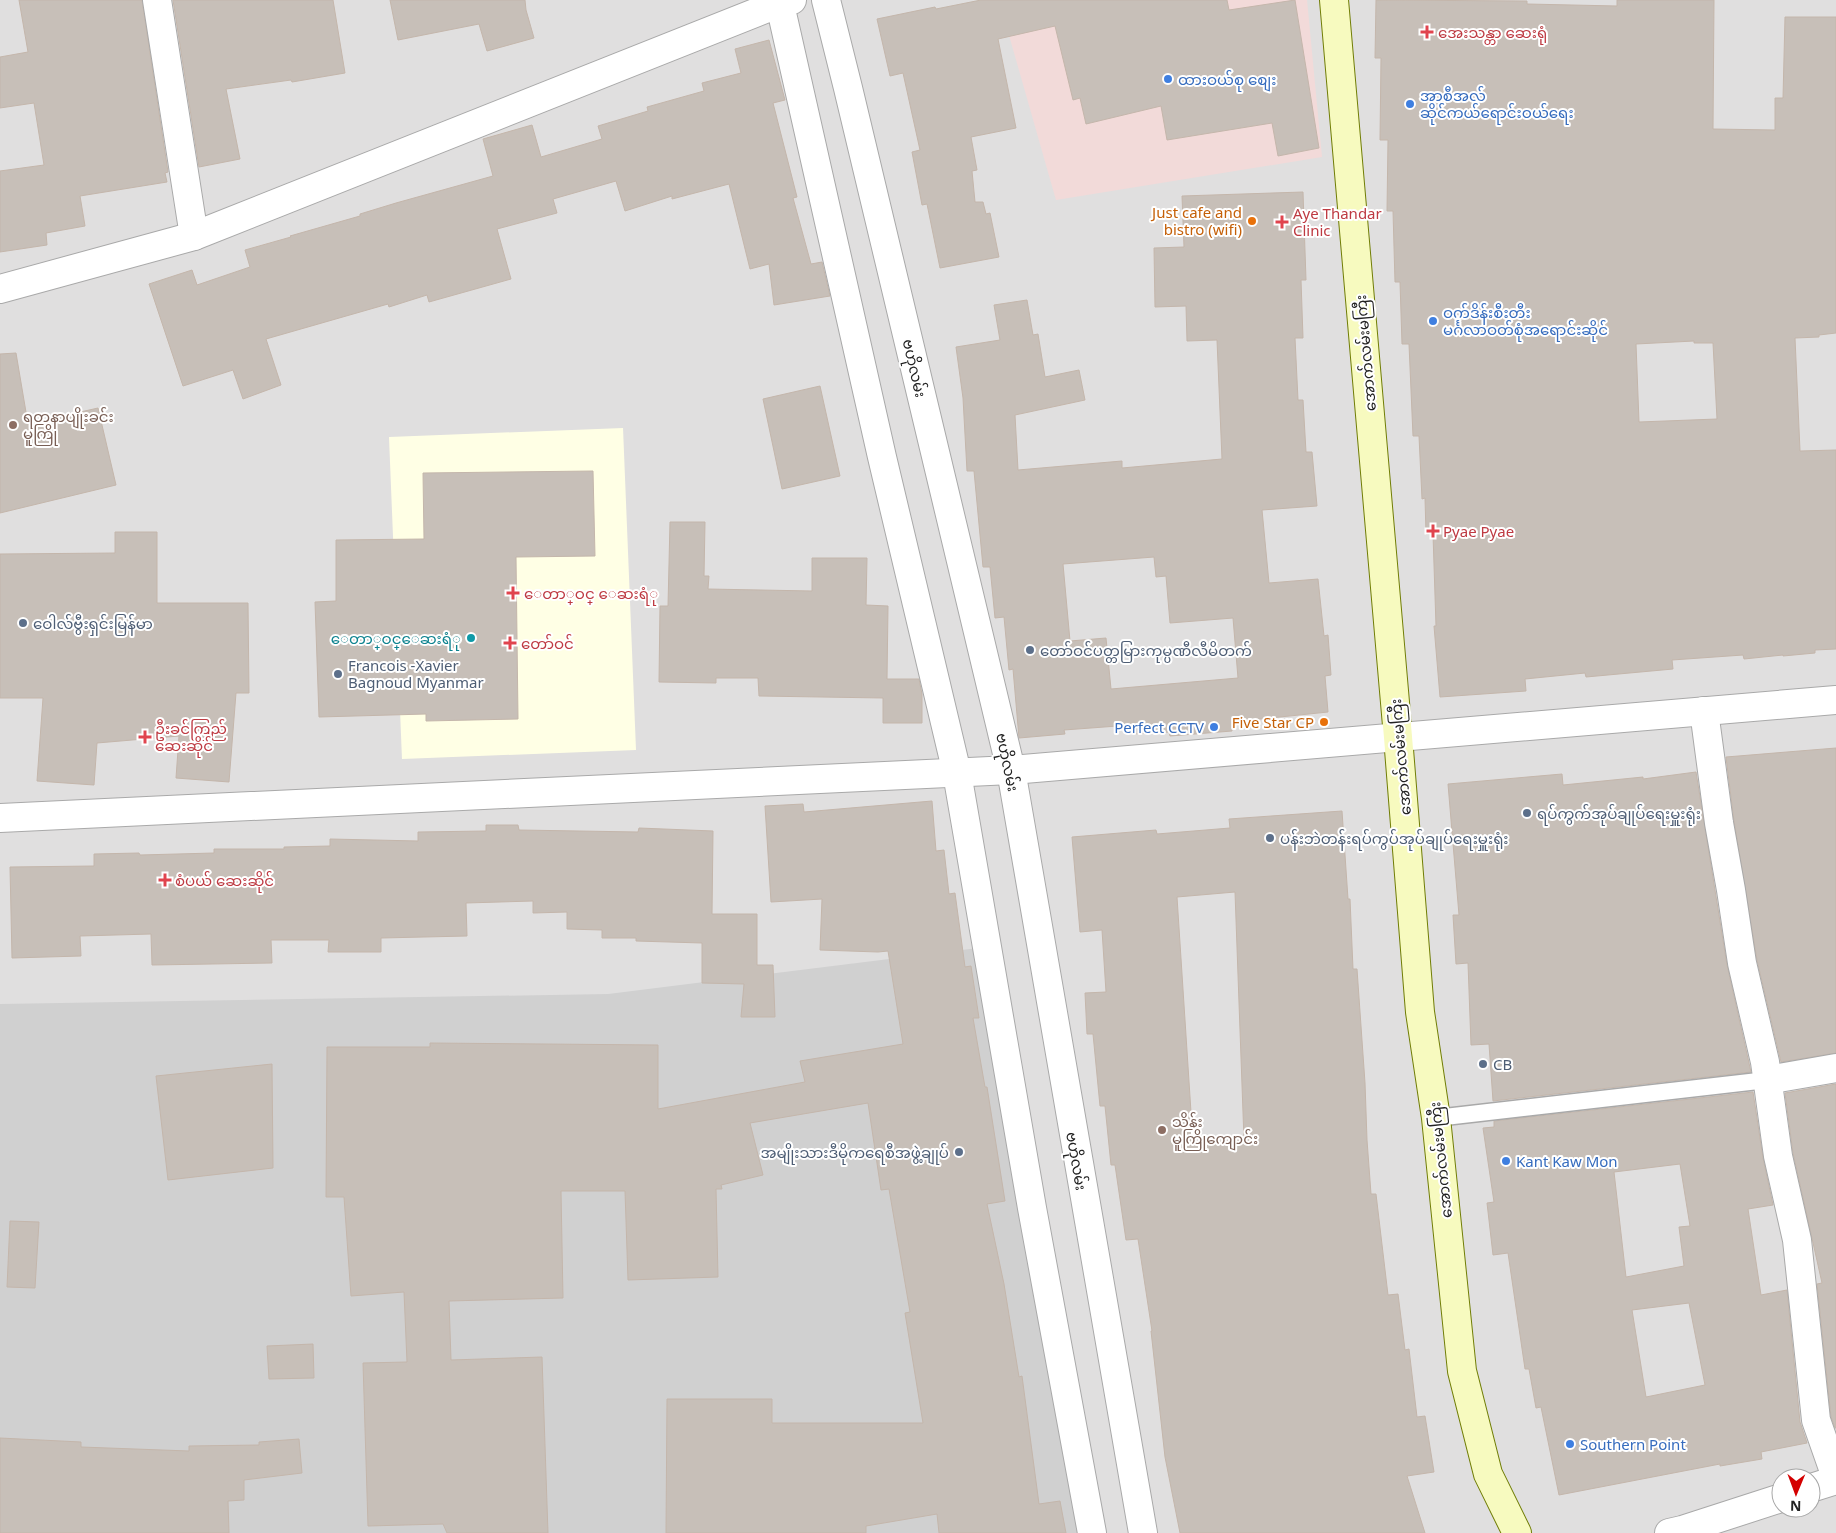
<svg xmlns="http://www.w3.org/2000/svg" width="1836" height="1533" font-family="'Noto Sans','Noto Sans Myanmar',sans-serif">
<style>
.residential{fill:#e0dfdf;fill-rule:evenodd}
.commercial{fill:#f2dad9}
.education{fill:#ffffe5}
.religious{fill:#d0d0d0}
.building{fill:#c7bfb8;stroke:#c4b6ab;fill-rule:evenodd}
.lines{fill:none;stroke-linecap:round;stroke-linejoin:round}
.service-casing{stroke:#a9a9a9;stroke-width:19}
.minor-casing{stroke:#a9a9a9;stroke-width:30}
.secondary-casing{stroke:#707d05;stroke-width:30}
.service{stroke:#fff;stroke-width:16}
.minor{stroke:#fff;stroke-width:28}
.secondary{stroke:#f7fabf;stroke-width:28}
.health-dot{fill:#e0444e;stroke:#fff;stroke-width:2}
.shop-dot{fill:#3f7fe0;stroke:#fff;stroke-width:2}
.food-dot{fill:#e8710a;stroke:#fff;stroke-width:2}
.education-dot{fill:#8d6e63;stroke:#fff;stroke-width:2}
.service-dot{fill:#5c6f8a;stroke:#fff;stroke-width:2}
.culture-dot{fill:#0f9aa8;stroke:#fff;stroke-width:2}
.labels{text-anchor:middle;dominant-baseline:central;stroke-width:4;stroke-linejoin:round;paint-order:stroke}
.health-label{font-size:15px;fill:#be3a42;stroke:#fff;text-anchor:start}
.shop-label{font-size:15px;fill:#366cbe;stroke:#fff;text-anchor:start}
.food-label{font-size:15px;fill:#c56008;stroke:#fff;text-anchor:end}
.street-label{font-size:15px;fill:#222;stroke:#fff}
.education-label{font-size:15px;fill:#785e54;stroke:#fff;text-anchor:start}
.service-label{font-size:15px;fill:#4e5e75;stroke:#fff;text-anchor:start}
.culture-label{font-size:15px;fill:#0d838f;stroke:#fff;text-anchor:end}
</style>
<rect width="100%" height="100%" fill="#f2efe9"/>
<!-- residential -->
<path class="residential" d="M0,0H1836V1533H0ZM1781,1478H1811V1508H1781Z"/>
<!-- commercial -->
<polygon class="commercial" points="999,0 1307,0 1322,157 1056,200"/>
<!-- education -->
<polygon class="education" points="623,428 636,750 402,759 389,437"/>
<!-- religious -->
<polygon class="religious" points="978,948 1078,1533 0,1533 0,1004 608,994"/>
<!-- building -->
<g class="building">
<polygon points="19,0 142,0 168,172 165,173 167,182 80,196 85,226 46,233 47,245 0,252 0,171 44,165 34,103 0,108 0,57 28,52"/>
<polygon points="173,0 333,0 345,73 292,82 291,80 226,89 240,159 199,167"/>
<polygon points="390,0 525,0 526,10 534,38 487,51 479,24 398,40"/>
<polygon points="981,0 1227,0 1229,10 1295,0 1319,148 1278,156 1272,123 1167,140 1161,106 1086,124 1080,98 1073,100 1055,26 998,39 1016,128 971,137 977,170 972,171 975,202 983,202 986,214 990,213 999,257 940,268 927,204 922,205 912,152 920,150 903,73 890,76 877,19 935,7 936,9"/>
<path d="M1376,0L1527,1V4L1617,6V0H1714L1713,129L1775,130V98H1783L1785,17H1836V333L1819,335V337L1795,338L1800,451L1836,450V649L1815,650V653L1783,656V655L1744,659L1743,655L1672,660L1673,669L1586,677L1585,673L1525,679L1526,691L1440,697L1434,626H1436L1433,534H1426L1425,498L1422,499L1419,436H1413L1409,344H1402L1400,282H1395L1393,211H1387L1388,140H1380L1381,58H1375ZM1694,341V343H1713L1717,419L1639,422L1636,344Z"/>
<polygon points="769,40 785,100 773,103 797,197 793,198 811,264 822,262 830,296 774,305 769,264 750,269 729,184 672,199 672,196 625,211 616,181 553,199 557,213 497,229 511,279 429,302 427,295 389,307 388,304 266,339 281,385 243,399 233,370 183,386 149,284 192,270 197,285 250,267 245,250 291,237 290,236 360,216 360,214 396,203 493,176 483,139 532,125 541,157 602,139 598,126 648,111 647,107 704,91 702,83 741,73 735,49"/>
<path d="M1303,192L1306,280H1301L1303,338H1295L1298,400H1303L1306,452H1312L1317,506L1262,510L1269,583L1318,579L1324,636L1328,635L1331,675L1325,676L1328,712L1232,722V731L1170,736L1169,732L1132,734L1131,725L1064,730L1065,734L1019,738L1013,669L1009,670L1004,617L995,618L990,567H983L974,471H967L963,398L956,347L1000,340L994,305L1027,300L1033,335L1038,334L1045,377L1079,370L1085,400L1015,415L1018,470L1122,461V468L1222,459L1217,340L1187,341L1186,306L1155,307L1154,248L1184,247L1182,196ZM1154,557L1156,577L1166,576L1170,623L1233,618L1238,678L1111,689L1106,638L1070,641L1063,564Z"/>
<polygon points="16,353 28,424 98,408 116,485 0,513 0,354"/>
<polygon points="820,386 840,476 782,489 763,399"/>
<polygon points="593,471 595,556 516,557 518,719 426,721 426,714 319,717 315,602 336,601 336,540 424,539 423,473"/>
<polygon points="670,522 705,522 704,576 709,576 708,589 812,591 812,558 867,558 866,605 888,606 887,679 919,679 922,694 922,723 883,723 883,698 759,696 758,678 716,678 716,683 659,682 660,606 668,606"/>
<polygon points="115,532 157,532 157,603 248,603 249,693 236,693 229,782 176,778 179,736 97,743 94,785 37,781 43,698 0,698 0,554 115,553"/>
<polygon points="1836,748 1836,1053 1781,1062 1757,960 1734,821 1726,757"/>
<polygon points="1696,772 1727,965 1751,1072 1493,1101 1489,1044 1471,1045 1468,963 1456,964 1453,915 1459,915 1448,784 1562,774 1563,785 1643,777 1643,779"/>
<polygon points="932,801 936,851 944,850 949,894 955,893 965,967 971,966 979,1018 973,1018 985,1087 987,1087 1005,1201 987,1204 1004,1284 1019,1377 1022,1376 1039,1504 1060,1501 1066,1533 939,1533 937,1514 866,1526 866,1533 666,1533 667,1399 772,1399 772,1423 923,1423 905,1313 910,1312 889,1189 881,1190 868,1103 750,1123 763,1175 721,1185 722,1189 716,1189 718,1277 628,1280 625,1191 561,1191 563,1298 449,1301 451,1360 542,1357 548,1533 447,1533 443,1524 368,1526 363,1363 407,1362 404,1292 351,1296 344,1197 326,1197 327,1047 430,1047 430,1043 658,1045 658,1109 805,1082 800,1061 903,1044 888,951 878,952 820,950 822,899 771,902 765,806 803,804 804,812"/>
<path d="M1342,811L1348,899H1350L1353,969H1357L1365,1083L1367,1140L1371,1194H1376L1388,1295L1398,1294L1405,1350L1409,1349L1417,1417L1425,1416L1434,1472L1407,1476L1425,1533H1180L1165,1457L1151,1331H1152L1138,1239L1126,1240L1115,1165H1111L1105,1106H1100L1093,1034H1087L1085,993L1106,992L1102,930L1080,932L1072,837L1156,830L1157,834L1230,828L1229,819ZM1235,892L1244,1140L1193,1143L1177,897Z"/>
<polygon points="486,825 518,825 519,830 638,832 639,828 713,831 712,914 757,914 757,965 773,965 775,1017 741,1017 744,984 702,983 702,943 636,941 636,938 602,938 602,930 567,929 567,912 533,913 533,901 466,903 467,936 381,938 381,952 328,952 329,940 271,940 272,963 152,965 151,934 80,936 81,956 12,958 10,867 94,866 94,854 139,853 140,855 214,853 214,849 284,849 284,847 330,846 330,839 418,841 418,832 486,831"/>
<polygon points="272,1064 273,1168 168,1180 156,1076"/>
<polygon points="1836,1084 1836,1428 1835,1428 1831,1417 1817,1284 1822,1283 1793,1153 1785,1093"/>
<path d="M1753,1092L1763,1158L1773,1205L1748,1209L1761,1295L1787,1290L1800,1422L1807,1443L1761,1452L1762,1459L1720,1466V1464L1559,1495L1541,1407L1536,1408L1529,1369H1525L1508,1253L1493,1255L1487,1203L1494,1202L1483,1128L1494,1127V1121ZM1680,1164L1690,1226L1679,1227L1684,1266L1626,1277L1614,1172ZM1689,1303L1705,1385L1646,1397L1632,1310Z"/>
<polygon points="10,1221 39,1222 35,1288 7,1287"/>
<polygon points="313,1344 314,1378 269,1379 267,1346"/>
<polygon points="0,1438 81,1442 81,1447 189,1451 189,1446 259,1445 259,1442 299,1439 302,1473 244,1480 244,1500 228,1501 229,1533 0,1533"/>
</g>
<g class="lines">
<!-- service casing -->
<g class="service-casing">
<polyline id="service" points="1436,1118 1767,1080"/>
</g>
<!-- minor casing -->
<g class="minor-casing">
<g id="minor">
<polyline points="157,0 194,236"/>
<polyline points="779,0 882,457 957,773 1032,1208 1092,1533"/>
<polyline points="826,0 848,88 1011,770 1143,1533"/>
<polyline points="0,289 194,236 780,3 792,0"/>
<polyline points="1704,711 1719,823 1731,890 1742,963 1765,1062 1778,1156 1797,1240 1816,1420 1836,1477"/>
<polyline points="0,818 1011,770 1836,700"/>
<polyline points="1767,1080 1836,1068"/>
<polyline points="1811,1488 1836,1480"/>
<polyline points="1669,1533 1682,1530 1781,1498"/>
</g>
</g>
<!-- secondary casing -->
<g class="secondary-casing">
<polyline id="secondary" points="1334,0 1398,737 1420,1012 1436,1118 1462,1371 1488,1474 1517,1533"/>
</g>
<!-- service -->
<use href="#service" class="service"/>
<!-- minor -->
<use href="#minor" class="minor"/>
<!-- secondary -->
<use href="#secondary" class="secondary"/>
</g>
<!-- markers -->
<g class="health-dot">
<path d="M1424.5 24.5h5v5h5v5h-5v5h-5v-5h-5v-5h5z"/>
<path d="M1279.5 214.5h5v5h5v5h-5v5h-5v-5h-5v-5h5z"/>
<path d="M1430.5 523.5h5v5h5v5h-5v5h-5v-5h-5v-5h5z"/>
<path d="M510.5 585.5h5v5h5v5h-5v5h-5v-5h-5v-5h5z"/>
<path d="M507.5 635.5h5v5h5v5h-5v5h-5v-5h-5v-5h5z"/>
<path d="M142.5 729.5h5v5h5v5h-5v5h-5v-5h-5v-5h5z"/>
<path d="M162.5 872.5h5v5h5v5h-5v5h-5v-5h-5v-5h5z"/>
</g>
<g class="shop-dot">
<circle cx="1168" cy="79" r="5"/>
<circle cx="1410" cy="104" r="5"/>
<circle cx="1433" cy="321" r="5"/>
<circle cx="1214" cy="727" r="5"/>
<circle cx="1506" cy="1161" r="5"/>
<circle cx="1570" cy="1444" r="5"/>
</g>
<g class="food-dot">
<circle cx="1252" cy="221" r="5"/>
<circle cx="1324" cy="722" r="5"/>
</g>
<g class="education-dot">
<circle cx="13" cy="425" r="5"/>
<circle cx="1162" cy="1130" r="5"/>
</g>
<g class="service-dot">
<circle cx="23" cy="623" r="5"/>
<circle cx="1030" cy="650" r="5"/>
<circle cx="338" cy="674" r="5"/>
<circle cx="1527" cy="813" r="5"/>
<circle cx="1270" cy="838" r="5"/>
<circle cx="1483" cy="1064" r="5"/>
<circle cx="959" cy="1152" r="5"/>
</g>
<circle class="culture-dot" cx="471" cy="638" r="5"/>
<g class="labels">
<!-- health labels -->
<g class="health-label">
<text x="1438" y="32">အေးသန္တာ ဆေးရုံ</text>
<text x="1293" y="213">Aye Thandar<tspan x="1293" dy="17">Clinic</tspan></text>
<text x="1443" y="531">Pyae Pyae</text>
<text x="524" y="593">ေတာ္ဝင္ ေဆးရံု</text>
<text x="521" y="643">တော်ဝင်</text>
<text x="155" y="728">ဦးခင်ကြည်<tspan x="155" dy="17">ဆေးဆိုင်</tspan></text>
<text x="175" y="880">စံပယ် ဆေးဆိုင်</text>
</g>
<!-- shop labels -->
<g class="shop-label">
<text x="1178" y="79">ထားဝယ်စု စျေး</text>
<text x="1420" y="95">အာစီအလ်<tspan x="1420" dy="17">ဆိုင်ကယ်ရောင်းဝယ်ရေး</tspan></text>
<text x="1443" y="312">ဝက်ဒိန်းစီးတီး<tspan x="1443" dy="17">မင်္ဂလာဝတ်စုံအရောင်းဆိုင်</tspan></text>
<text x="1204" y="727" text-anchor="end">Perfect CCTV</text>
<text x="1516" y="1161">Kant Kaw Mon</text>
<text x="1580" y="1444">Southern Point</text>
</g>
<!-- food labels -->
<g class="food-label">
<text x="1242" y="212">Just cafe and<tspan x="1242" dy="17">bistro (wifi)</tspan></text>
<text x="1314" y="722">Five Star CP</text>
</g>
<!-- street labels -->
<g class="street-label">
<text transform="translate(1365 353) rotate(-95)">အောက်လမ်းမကြီး</text>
<text transform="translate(915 368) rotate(77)">ဗဟိုလမ်း</text>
<text transform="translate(1400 757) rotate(-95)">အောက်လမ်းမကြီး</text>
<text transform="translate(1008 762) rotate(78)">ဗဟိုလမ်း</text>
<text transform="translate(1440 1160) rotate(-96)">အောက်လမ်းမကြီး</text>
<text transform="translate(1077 1161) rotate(80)">ဗဟိုလမ်း</text>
</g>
<!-- education labels -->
<g class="education-label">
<text x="23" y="416">ရတနာပျိုးခင်း<tspan x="23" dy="17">မူကြို</tspan></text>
<text x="1172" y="1121">သိန်း<tspan x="1172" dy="17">မူကြိုကျောင်း</tspan></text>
</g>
<!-- service labels -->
<g class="service-label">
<text x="33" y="623">ဝေါလ်ဗွီးရှင်းမြန်မာ</text>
<text x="1040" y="650">တော်ဝင်ပတ္တမြားကုမ္ပဏီလီမိတက်</text>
<text x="348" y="665">Francois -Xavier<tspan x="348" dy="17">Bagnoud Myanmar</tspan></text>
<text x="1537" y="813">ရပ်ကွက်အုပ်ချုပ်ရေးမှူးရုံး</text>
<text x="1280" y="838">ပန်းဘဲတန်းရပ်ကွပ်အုပ်ချုပ်ရေးမှူးရုံး</text>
<text x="1493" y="1064">CB</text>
<text x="949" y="1152" text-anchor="end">အမျိုးသားဒီမိုကရေစီအဖွဲ့ချုပ်</text>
</g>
<!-- culture labels -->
<g class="culture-label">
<text x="461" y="638">ေတာ္ဝင္ေဆးရံု</text>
</g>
</g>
<!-- north arrow -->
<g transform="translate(1796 1493) rotate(181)"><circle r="24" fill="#ffffff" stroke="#a7a7a7"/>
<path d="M0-4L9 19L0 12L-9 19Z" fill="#d40000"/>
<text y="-8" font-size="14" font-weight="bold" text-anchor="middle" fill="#222222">N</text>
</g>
</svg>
